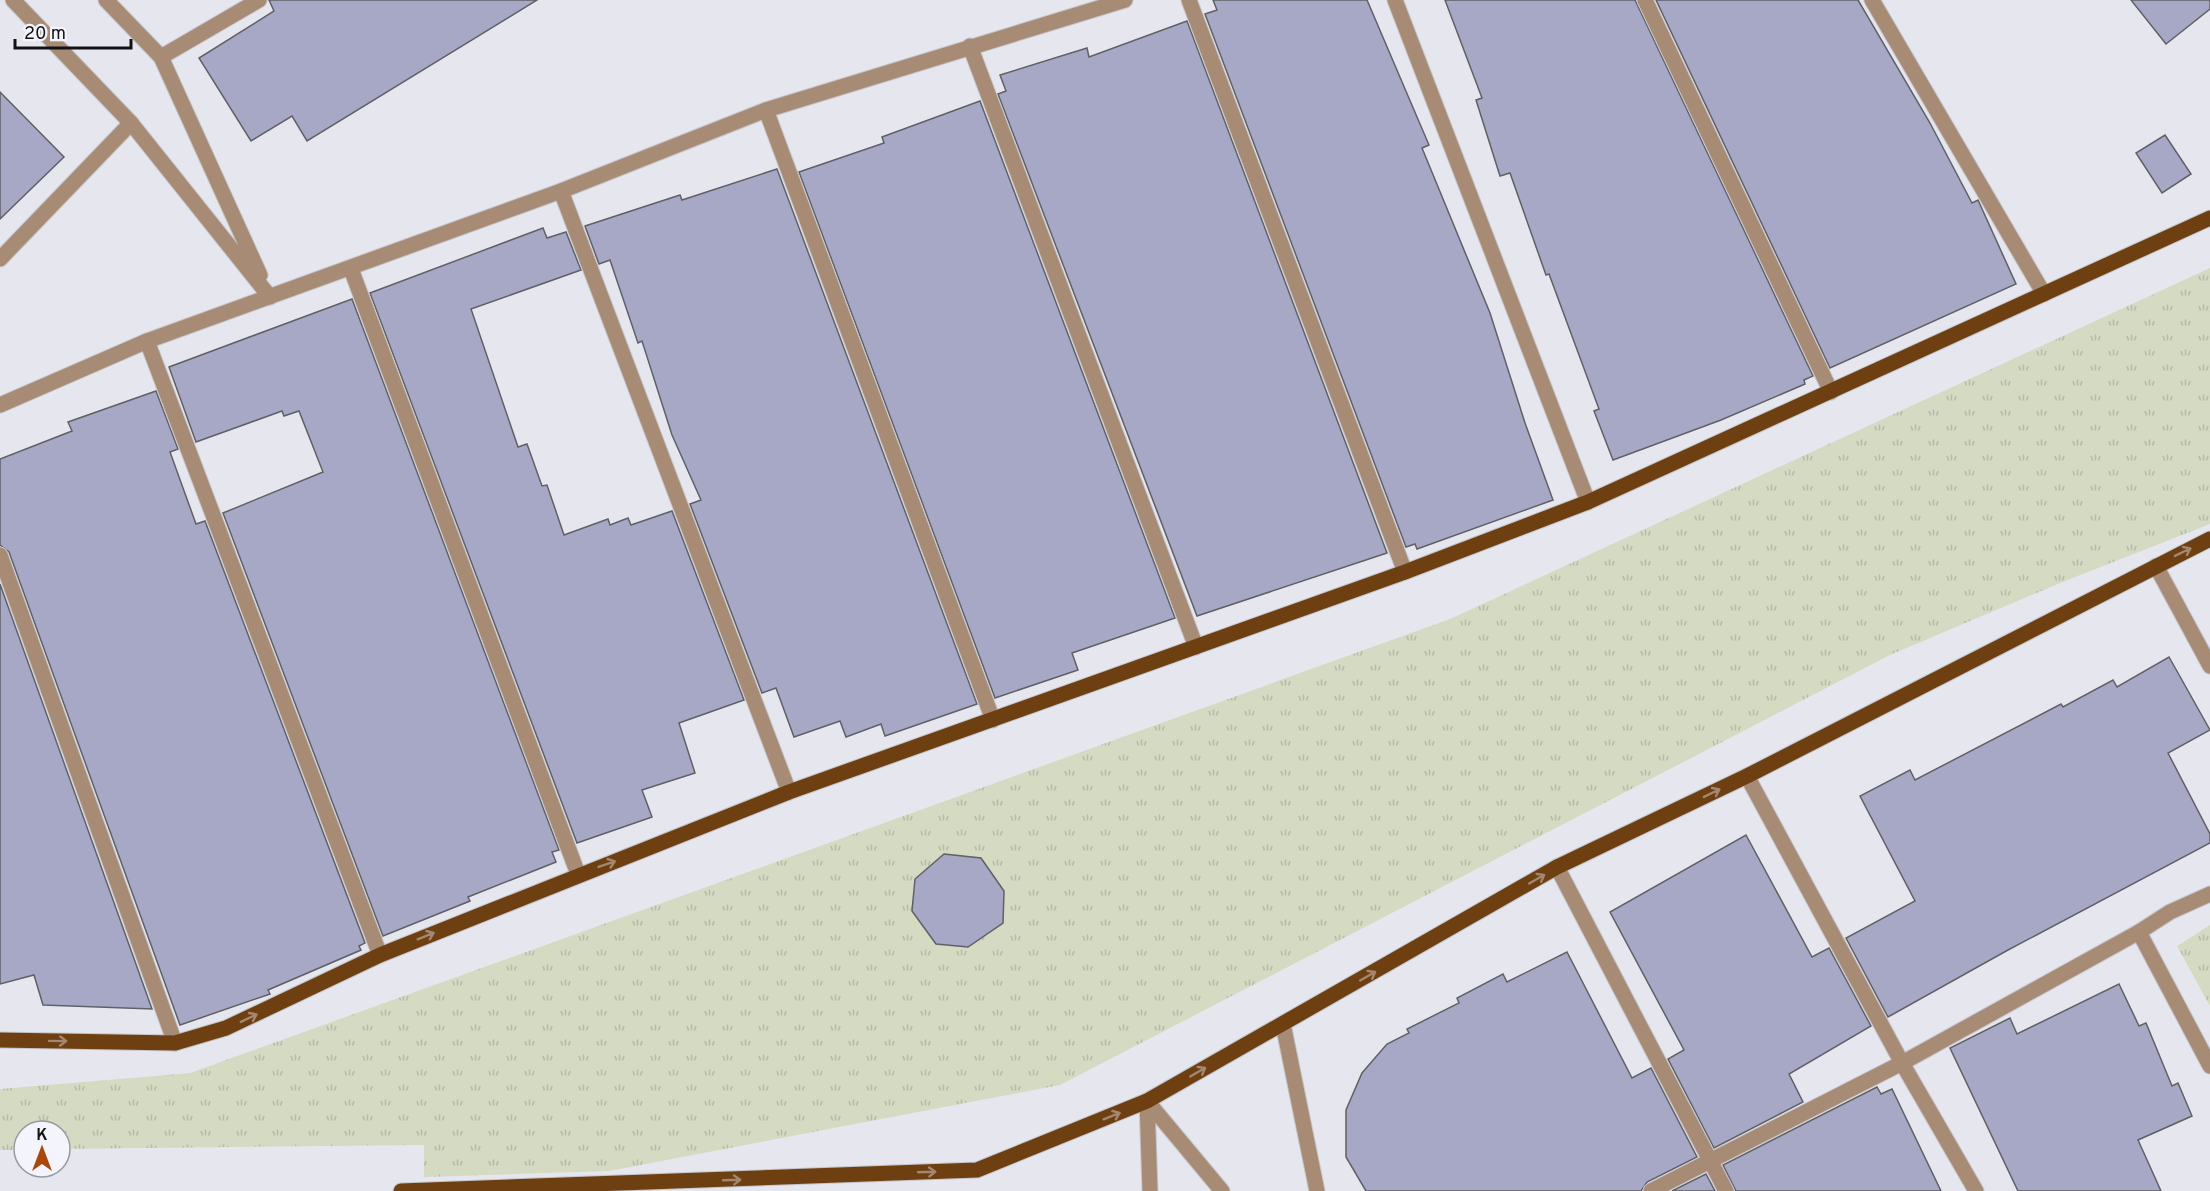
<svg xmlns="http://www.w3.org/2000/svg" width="2210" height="1191" font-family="Overpass,sans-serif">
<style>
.grass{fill:url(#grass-tufts)}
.building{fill:#a6a8c5;stroke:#606067;stroke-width:1.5}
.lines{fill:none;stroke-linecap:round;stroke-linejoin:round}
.minor-casing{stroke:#c4c5cb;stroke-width:17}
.major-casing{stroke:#c4c5cb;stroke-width:17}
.minor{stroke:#a78b75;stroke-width:15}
.major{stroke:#6e3f11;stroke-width:15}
.oneway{stroke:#a3876f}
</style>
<defs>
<pattern id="grass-tufts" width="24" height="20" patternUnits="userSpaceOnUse" patternTransform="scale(1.5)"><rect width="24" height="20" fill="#d5dac3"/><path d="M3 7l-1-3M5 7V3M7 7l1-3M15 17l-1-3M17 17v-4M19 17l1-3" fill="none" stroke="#b6baa7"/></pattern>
</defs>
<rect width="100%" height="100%" fill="#e6e7ee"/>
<!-- grass -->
<g class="grass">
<polygon points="2210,268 2210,524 2065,581 1890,655 1060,1085 609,1171 424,1177 424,1145 60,1149 60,1131 24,1131 24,1150 0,1150 0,1089 190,1073 1450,619"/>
<polygon points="2210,925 2210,1006 2177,946"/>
</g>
<!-- building -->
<g class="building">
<polygon points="269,0 537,0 307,141 292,116 251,141 199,58 274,11"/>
<polygon points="1213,0 1367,0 1429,145 1422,148 1490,313 1525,423 1553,500 1417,549 1415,544 1406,547 1205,14 1217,10"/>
<polygon points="1445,0 1635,0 1813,376 1804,380 1805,384 1721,420 1613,460 1594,411 1599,409 1549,274 1546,275 1510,173 1500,176 1476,100 1482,98"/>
<polygon points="1656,0 1858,0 1930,123 1972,203 1978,200 2016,284 1830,368"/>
<polygon points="2131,0 2210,0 2210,9 2166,44"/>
<polygon points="1187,21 1387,553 1197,616 998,94 1006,91 1000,75 1087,48 1089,57"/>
<polygon points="0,92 64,157 0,219"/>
<polygon points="980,101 1175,618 1072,653 1078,670 995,698 799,172 884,143 882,137"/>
<polygon points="2165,135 2191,174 2162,193 2136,153"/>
<polygon points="777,169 977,704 885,736 881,724 846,737 840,721 794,737 776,688 762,693 690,504 701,500 672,435 642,341 638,343 610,260 599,264 585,226 680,195 682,200"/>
<polygon points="543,228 547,238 566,232 581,270 471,309 518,447 527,444 542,486 547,485 564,535 608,519 610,525 628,518 631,525 672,511 744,700 679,723 695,773 642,790 652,817 577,843 370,293"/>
<polygon points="352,299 559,850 552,852 556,862 468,897 470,901 383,936 223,513 323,472 299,411 284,416 282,411 196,442 169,367"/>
<polygon points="156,391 178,449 170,452 196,524 205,521 365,943 359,946 361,950 268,990 270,994 180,1025 9,552 0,545 0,459 72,431 68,422"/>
<polygon points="0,584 152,1009 43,1005 34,975 0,984"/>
<polygon points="2169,657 2210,730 2168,753 2210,834 2210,843 2008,950 1888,1017 1846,938 1915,901 1860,796 1910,770 1915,780 2061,704 2063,707 2113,680 2117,687"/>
<polygon points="1746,835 1812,957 1829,948 1871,1026 1789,1074 1803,1102 1714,1148 1668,1059 1684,1050 1610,912"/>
<polygon points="944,854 981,858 1004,891 1003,923 968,947 936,944 912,911 915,879"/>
<polygon points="1567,952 1632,1078 1651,1068 1697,1157 1647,1182 1641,1191 1366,1191 1346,1157 1346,1110 1362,1073 1387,1044 1409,1033 1407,1029 1459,1003 1457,998 1503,974 1507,982"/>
<polygon points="2119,984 2139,1026 2146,1023 2172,1086 2178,1083 2192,1116 2138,1140 2161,1191 2018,1191 1950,1048 2010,1018 2017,1034"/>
<polygon points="1877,1087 1881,1094 1892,1089 1941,1191 1736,1191 1723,1165"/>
<polygon points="1706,1174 1715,1191 1672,1191"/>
</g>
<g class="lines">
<!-- minor casing -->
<g class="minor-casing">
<g id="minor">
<polyline points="13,0 131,123 270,297"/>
<polyline points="106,0 161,57 260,275"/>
<polyline points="1189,0 1405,572"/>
<polyline points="1395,0 1588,502"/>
<polyline points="1645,0 1831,392"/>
<polyline points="1872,0 2044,294"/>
<polyline points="970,46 1196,647"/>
<polyline points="161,57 259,0"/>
<polyline points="766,110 993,720"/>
<polyline points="561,191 789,792"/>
<polyline points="0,259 131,123"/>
<polyline points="351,269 578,874"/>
<polyline points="147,341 380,955"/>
<polyline points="0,405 147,341 561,191 766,110 1125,0"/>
<polyline points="0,555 175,1043"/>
<polyline points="2156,566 2210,666"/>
<polyline points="1747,776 1902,1063 1976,1191"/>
<polyline points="1557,867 1726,1191"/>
<polyline points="2139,932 2210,1066"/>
<polyline points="1283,1024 1317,1191"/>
<polyline points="1147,1101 1222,1191"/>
<polyline points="1147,1101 1150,1191"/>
<polyline points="1651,1191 1902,1063 2139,932 2170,912 2210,894"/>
</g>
</g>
<!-- major casing -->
<g class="major-casing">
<g id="major">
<polyline points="0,1040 175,1043 226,1028 380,955 789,792 1405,572 1588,502 2210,218"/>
<polyline points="401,1191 977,1170 1147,1101 1557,867 1747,776 2210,539"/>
</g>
</g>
<!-- minor -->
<use href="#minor" class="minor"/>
<!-- major -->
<use href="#major" class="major"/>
</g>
<!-- one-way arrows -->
<defs><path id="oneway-shaft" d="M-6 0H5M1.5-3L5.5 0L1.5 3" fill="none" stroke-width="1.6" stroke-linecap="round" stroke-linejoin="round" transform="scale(1.5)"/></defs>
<g class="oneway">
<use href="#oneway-shaft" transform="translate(2183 552) rotate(-26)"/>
<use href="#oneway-shaft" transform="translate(1712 793) rotate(-26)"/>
<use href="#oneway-shaft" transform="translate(607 864) rotate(-19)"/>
<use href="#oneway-shaft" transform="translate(1537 879) rotate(-30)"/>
<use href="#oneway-shaft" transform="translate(426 936) rotate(-22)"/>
<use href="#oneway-shaft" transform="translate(1368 976) rotate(-30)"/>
<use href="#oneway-shaft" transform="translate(249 1018) rotate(-26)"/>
<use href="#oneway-shaft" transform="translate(58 1041) rotate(1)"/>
<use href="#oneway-shaft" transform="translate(1198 1072) rotate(-30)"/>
<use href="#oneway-shaft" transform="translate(1112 1116) rotate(-22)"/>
<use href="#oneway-shaft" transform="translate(927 1172) rotate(-2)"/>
<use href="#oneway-shaft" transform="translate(732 1180) rotate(-2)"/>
</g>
<!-- north arrow -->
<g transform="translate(42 1149)"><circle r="28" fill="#f3f4fc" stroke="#999aa0" stroke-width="1.5"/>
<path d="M0-4.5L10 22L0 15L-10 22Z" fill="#aa470b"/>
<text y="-9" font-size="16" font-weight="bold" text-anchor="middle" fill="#121215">K</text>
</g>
<!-- scale -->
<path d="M15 39v9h116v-9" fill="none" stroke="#121215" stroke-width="3"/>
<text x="24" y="39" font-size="18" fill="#121215" stroke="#f3f4fc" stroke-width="4.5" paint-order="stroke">20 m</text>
</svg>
